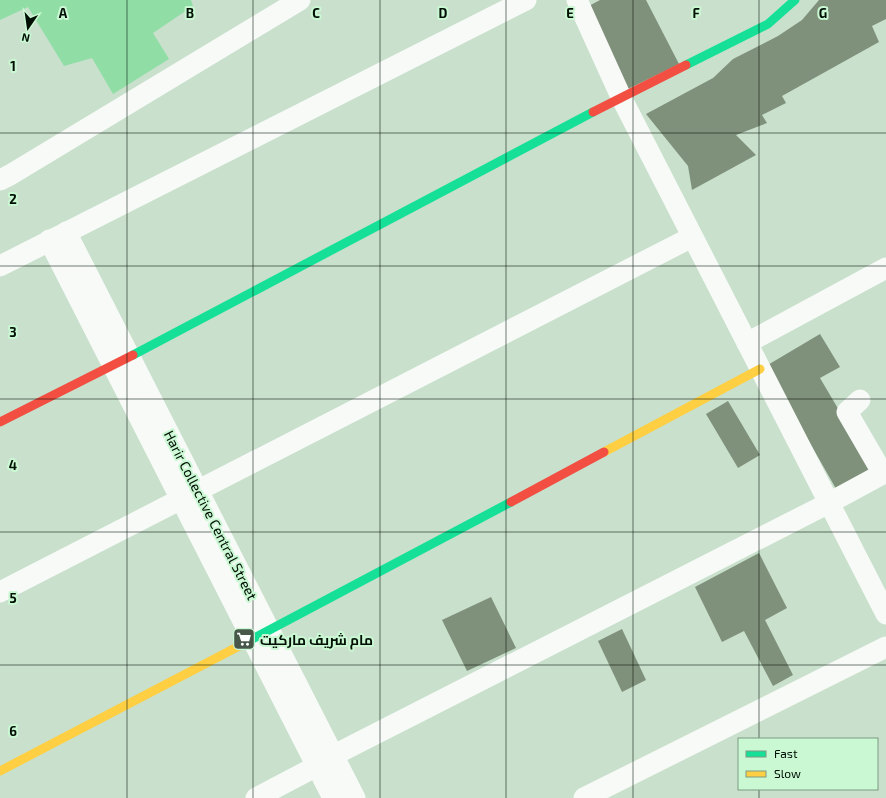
<svg xmlns="http://www.w3.org/2000/svg" width="886" height="798" font-family="'Exo 2',Cairo,sans-serif">
<style>
.green{fill:#90dea6}
.building{fill:#80917b}
.lines{fill:none;stroke-linecap:round;stroke-linejoin:round}
.street{stroke:#f7faf7;stroke-width:21}
.fast{stroke:#16e098;stroke-width:9}
.slow{stroke:#ffcf43;stroke-width:9}
.jam{stroke:#f24e42;stroke-width:9}
.grid{fill:none;stroke:#020f05;stroke-width:1;stroke-opacity:0.55}
.labels{text-anchor:middle;dominant-baseline:central;stroke-width:4;stroke-linejoin:round;paint-order:stroke}
.street-label{font-size:14px;fill:#020f05;stroke:#caf8d3}
.poi-label{font-size:14px;font-weight:bold;fill:#020f05;stroke:#caf8d3;text-anchor:start}
.grid-label{font-size:13px;text-anchor:middle;font-weight:bold;fill:#020f05;stroke:#caf8d3;stroke-width:4;stroke-linejoin:round;paint-order:stroke}
</style>
<rect width="100%" height="100%" fill="#c8e0cc"/>
<!-- green -->
<polygon class="green" points="0,0 191,0 193,6 153,33 169,59 113,94 92,58 64,66 28,7 0,20"/>
<!-- building -->
<g class="building">
<polygon points="600,0 646,0 679,64 628,89 587,7"/>
<polygon points="819,0 886,0 886,19 872,26 879,42 782,96 786,103 762,115 767,123 736,135 756,155 692,190 688,166 646,114 713,78 733,59 778,36 802,20"/>
<polygon points="820,334 840,367 820,378 876,473 839,494 766,366"/>
<polygon points="728,401 760,455 738,468 706,414"/>
<polygon points="759,553 787,608 765,620 793,675 773,686 744,631 722,642 695,587"/>
<polygon points="491,597 516,648 467,671 442,620"/>
<polygon points="622,629 646,680 622,692 598,641"/>
</g>
<g class="lines">
<!-- street -->
<g class="street">
<polyline points="577,0 621,97 886,614"/>
<polyline points="0,180 10,175 300,0"/>
<polyline points="66,232 355,798"/>
<polyline points="49,240 333,798"/>
<polyline points="0,266 526,0"/>
<polyline points="747,343 886,268"/>
<polyline points="860,400 847,412 883,474"/>
<polyline points="0,592 692,237"/>
<polyline points="256,798 317,766 334,755 829,503 886,472"/>
<polyline points="584,798 886,647"/>
</g>
<!-- fast -->
<g class="fast">
<polyline points="686,65 768,24 795,0"/>
<polyline points="133,355 593,112"/>
<polyline points="243,644 511,502"/>
</g>
<!-- slow -->
<g class="slow">
<polyline points="604,452 760,369"/>
<polyline points="0,771 243,644"/>
</g>
<!-- jam -->
<g class="jam">
<polyline points="593,112 686,65"/>
<polyline points="0,422 133,355"/>
<polyline points="511,502 604,452"/>
</g>
</g>
<!-- grid -->
<path class="grid" d="M127,0V798M253,0V798M380,0V798M506,0V798M633,0V798M759,0V739M0,133H886M0,266H886M0,399H886M0,532H886M0,665H886M759,789V798"/>
<!-- icons -->
<defs>
<g id="supermarket-square" transform="scale(1.15)"><rect x="-9" y="-9" width="18" height="18" rx="4" fill="#47584b" stroke="#caf8d3"/><path d="M-6-5.5h2.5l.6 2H6L4.5 2H-2.5L-4.4-4H-6ZM-1.5 3.2a1.3 1.3 0 1 0 .1 0ZM3 3.2a1.3 1.3 0 1 0 .1 0Z" fill="#fff"/></g>
</defs>
<g fill-rule="evenodd">
<use href="#supermarket-square" x="244" y="639"/>
</g>
<g class="labels">
<!-- street labels -->
<g class="street-label">
<text transform="translate(211 515) rotate(63)">Harir Collective Central Street</text>
</g>
<!-- poi labels -->
<g class="poi-label">
<text x="260" y="639">مام شریف مارکیت</text>
</g>
</g>
<g class="grid-label">
<text x="63" y="18">A</text>
<text x="190" y="18">B</text>
<text x="316" y="18">C</text>
<text x="443" y="18">D</text>
<text x="570" y="18">E</text>
<text x="696" y="18">F</text>
<text x="823" y="18">G</text>
<text x="13" y="71">1</text>
<text x="13" y="204">2</text>
<text x="13" y="337">3</text>
<text x="13" y="470">4</text>
<text x="13" y="603">5</text>
<text x="13" y="736">6</text>
</g>
<!-- legend -->
<rect x="738" y="738" width="140" height="52" fill="#caf8d3" stroke="#7a9b81"/>
<rect x="746" y="751" width="20" height="6" fill="#16e098" stroke="#7a9b81"/>
<text x="774" y="758" font-size="12" fill="#020f05">Fast</text>
<rect x="746" y="771" width="20" height="6" fill="#ffcf43" stroke="#7a9b81"/>
<text x="774" y="778" font-size="12" fill="#020f05">Slow</text>
<!-- north arrow -->
<g transform="translate(28 28) rotate(193)" stroke="#caf8d3" stroke-width="3" paint-order="stroke">
<path d="M0-3L7 15L0 10L-7 15Z" fill="#020f05"/>
<text y="-6" font-size="11" font-weight="bold" text-anchor="middle" fill="#020f05">N</text>
</g>
</svg>
